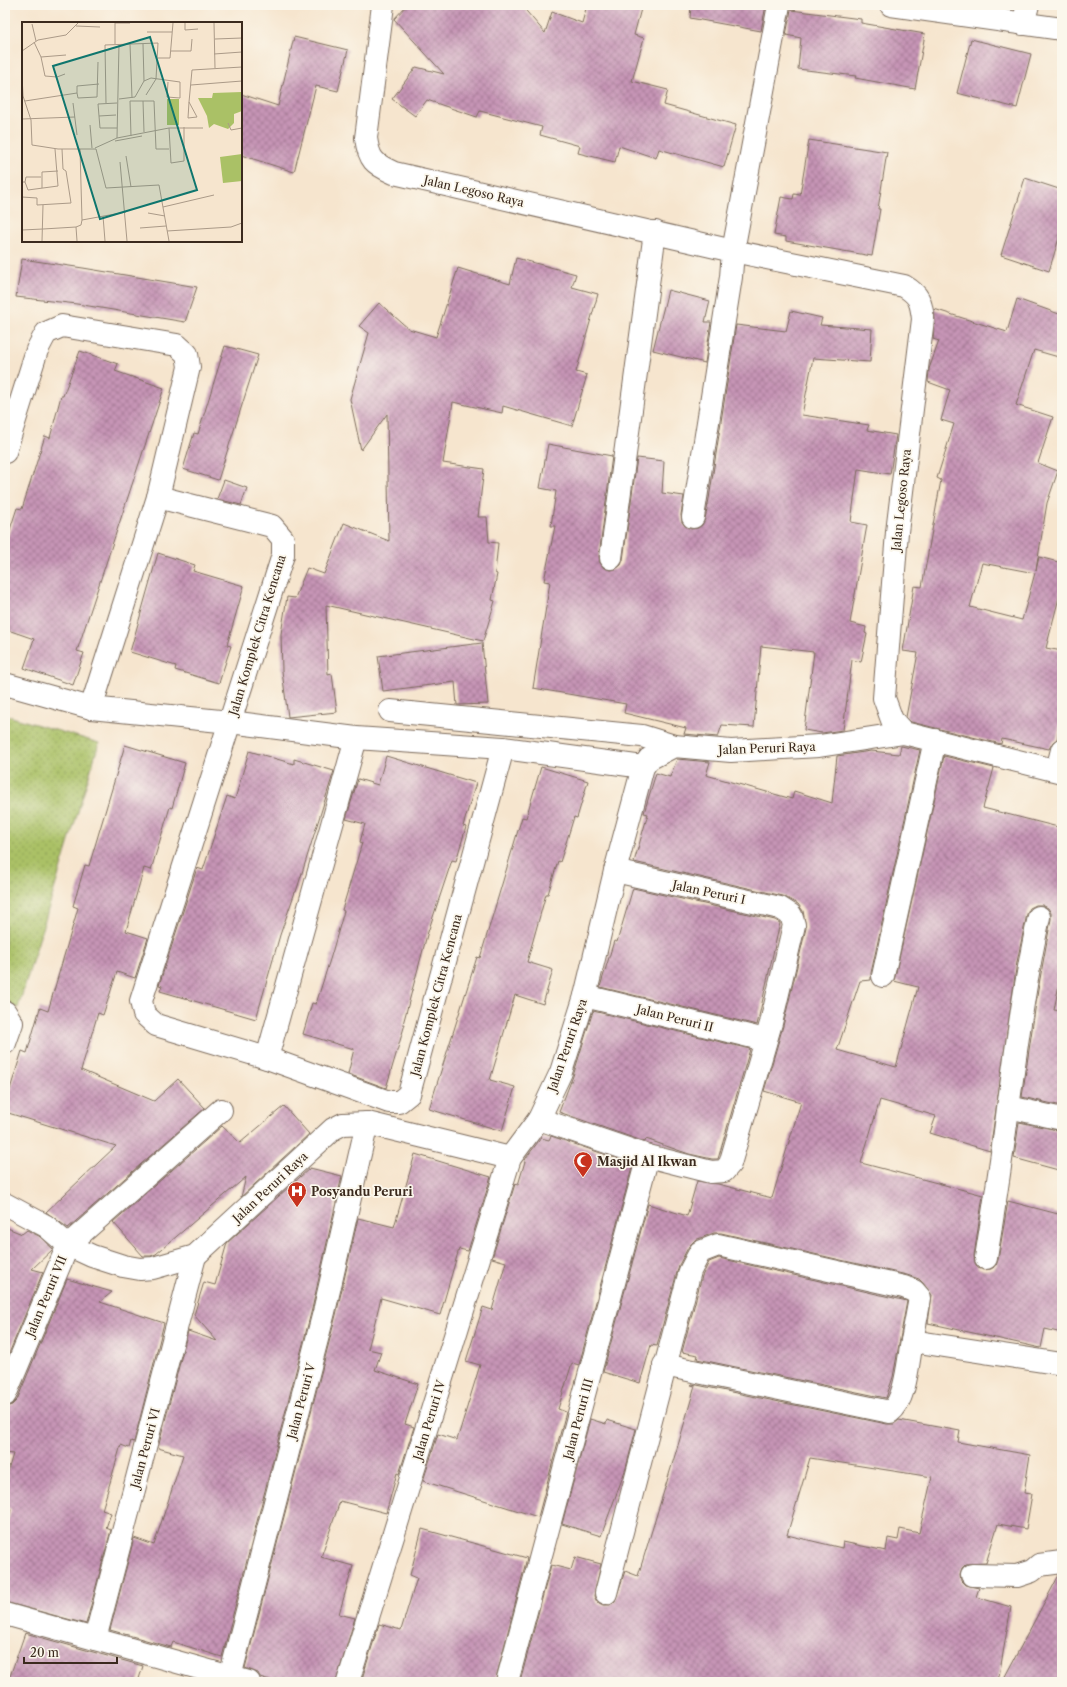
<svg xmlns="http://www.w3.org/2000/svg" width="1067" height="1687" font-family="'Libre Caslon Text',serif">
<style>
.grass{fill:url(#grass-dots);stroke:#727642}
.building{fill:url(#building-cross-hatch);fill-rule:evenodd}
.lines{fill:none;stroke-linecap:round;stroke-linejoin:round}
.minor-casing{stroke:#7c6b5c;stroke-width:24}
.tertiary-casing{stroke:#7c6b5c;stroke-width:24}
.minor{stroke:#fff;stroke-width:22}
.tertiary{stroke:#fff;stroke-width:22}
.labels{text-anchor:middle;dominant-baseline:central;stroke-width:3.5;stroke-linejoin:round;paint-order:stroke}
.street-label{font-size:12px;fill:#3b2a1e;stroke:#fbf7ec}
.poi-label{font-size:12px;font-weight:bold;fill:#3b2a1e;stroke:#fbf7ec;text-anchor:start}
.inset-road{fill:none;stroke:#ab9a88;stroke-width:1}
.view{fill:#0f766e;fill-opacity:0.15;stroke:#0f766e;stroke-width:2}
.inset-edge{fill:none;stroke:#3b2a1e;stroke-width:2}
</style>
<defs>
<pattern id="grass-dots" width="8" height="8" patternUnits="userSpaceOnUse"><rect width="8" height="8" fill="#aac166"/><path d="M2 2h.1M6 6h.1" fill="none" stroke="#8c9d53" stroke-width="1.8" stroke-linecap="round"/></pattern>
<pattern id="building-cross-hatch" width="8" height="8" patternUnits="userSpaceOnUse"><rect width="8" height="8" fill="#c694b6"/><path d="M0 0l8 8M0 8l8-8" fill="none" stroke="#a27993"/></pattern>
</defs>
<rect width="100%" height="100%" fill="#fbf7ec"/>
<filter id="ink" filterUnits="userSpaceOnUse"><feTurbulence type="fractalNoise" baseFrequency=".025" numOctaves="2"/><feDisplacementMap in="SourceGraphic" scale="8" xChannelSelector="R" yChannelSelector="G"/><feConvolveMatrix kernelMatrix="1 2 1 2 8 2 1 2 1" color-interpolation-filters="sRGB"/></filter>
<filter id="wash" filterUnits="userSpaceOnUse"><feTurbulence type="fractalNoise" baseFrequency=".012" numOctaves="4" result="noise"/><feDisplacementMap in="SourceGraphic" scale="16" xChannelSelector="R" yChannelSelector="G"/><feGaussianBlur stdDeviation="0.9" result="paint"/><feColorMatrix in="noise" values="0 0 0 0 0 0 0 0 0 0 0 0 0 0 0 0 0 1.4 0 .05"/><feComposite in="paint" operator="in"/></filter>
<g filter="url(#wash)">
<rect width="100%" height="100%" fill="#f6e5ce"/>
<!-- grass -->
<polygon class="grass" points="5,715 99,743 18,1008 5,1004"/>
<g id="blocks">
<!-- building -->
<g class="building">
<polygon points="407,5 521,5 545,33 552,12 582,23 587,5 642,5 634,35 644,38 632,81 668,90 664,105 736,125 724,167 659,149 656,158 619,146 615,162 578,153 580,146 540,135 542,127 480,111 477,117 427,100 415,116 392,99 416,67 444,74 394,19"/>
<polygon points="691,5 766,5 761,31 690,18"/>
<polygon points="791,10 861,19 861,23 925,34 915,89 855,78 856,76 798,69 801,38 786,35"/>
<polygon points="294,37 348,50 338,91 316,86 294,172 241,155 241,94 278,106"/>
<polygon points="971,39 1031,54 1017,108 957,93"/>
<polygon points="809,140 887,152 878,209 880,209 872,256 786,241 786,237 774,235 781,197 793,199 794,194 800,195"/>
<polygon points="1025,178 1062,190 1062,228 1049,271 1001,255"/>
<polygon points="516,258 576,274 572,287 598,294 576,372 587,375 572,426 503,406 502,413 453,402 443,463 484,469 478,517 487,517 489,542 498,543 495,573 497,574 492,600 495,601 483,641 326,605 328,675 332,674 337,712 288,717 282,671 281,634 287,597 295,598 307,568 324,574 344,523 389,541 387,414 361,450 350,399 369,333 359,326 379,303 409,329 436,337 458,268 510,284"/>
<polygon points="22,259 83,268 197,287 185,322 77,304 16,297"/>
<polygon points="668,290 710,301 705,322 711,322 705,363 653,350"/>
<path d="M1017,299L1062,315V358L1034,350L1016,405L1053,417L1038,463L1058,471L1047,503L1036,570L1039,557L1062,563V586L1046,648L1062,651V717L1057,739L1053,742L1049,749L1002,739L1001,744L911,722L906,717L918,653L903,651L914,586L922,587L941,480L937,478L954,424L941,420L950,390L928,382L929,369L939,341L933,339L935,320L934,309L1007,332ZM982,563L1035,573L1022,620L970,607Z"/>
<polygon points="791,311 822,318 820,325 872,329 870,362 813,358 802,415 869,425 867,430 896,435 890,474 858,469 851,522 867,525 850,623 866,627 865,633 867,634 861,662 852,660 843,730 822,733 804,730 814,652 761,646 754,727 722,725 718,737 684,734 686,728 624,713 626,704 533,688 550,582 544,581 555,526 551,526 556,491 540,488 548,444 612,456 599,556 600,563 604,568 610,570 616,569 621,565 623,560 637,458 664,461 662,493 684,496 681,515 682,522 685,526 691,529 698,528 702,525 705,519 709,499 736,325 786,331"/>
<polygon points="225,346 258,355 218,480 183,469 194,433 198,434"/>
<polygon points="80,351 118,364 115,371 164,388 77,651 84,653 73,685 24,668 34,639 5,629 5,545 17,508 22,509 45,436 50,438 61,396 63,396"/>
<polygon points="224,480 247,488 241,505 217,499"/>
<polygon points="158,553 195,565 193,571 244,586 227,645 231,646 219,683 175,670 176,666 130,652"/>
<polygon points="482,643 488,704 457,705 455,682 383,691 378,656"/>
<polygon points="125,745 185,763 172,808 170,807 151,870 144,868 126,931 148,938 135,978 117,972 103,1015 98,1013 81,1070 154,1101 178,1079 205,1108 68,1228 46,1212 116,1146 5,1112 5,1105 22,1051 27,1053 40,1008 48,1011 78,908 73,906 85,865 89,866"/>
<polygon points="901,746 920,750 871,973 871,980 860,981 837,1050 896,1067 918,987 894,981 944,756 994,768 983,808 1062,828 1062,969 1054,1010 1062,1011 1062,1106 1022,1097 1038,990 1051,919 1051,913 1048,908 1042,905 1036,905 1030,908 1027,914 1017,962 990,1151 930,1133 936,1116 880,1100 861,1163 983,1195 974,1256 975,1263 978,1268 984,1270 991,1269 996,1266 998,1260 1008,1201 1062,1215 1062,1333 1045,1329 1041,1348 928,1323 932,1295 923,1283 919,1279 907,1275 721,1233 714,1233 695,1240 689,1246 679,1265 657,1346 651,1345 640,1383 603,1372 648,1204 687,1216 697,1181 718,1184 772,1198 801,1102 764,1091 783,1026 806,928 803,911 798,904 783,896 634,862 648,814 644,813 656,773 670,777 677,759 710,762 706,775 792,799 794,791 832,803 837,756 871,751 899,754"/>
<polygon points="249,751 294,764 294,759 334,771 296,892 295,892 280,935 256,1019 160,991 162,986 159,985 197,868 203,870 227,796 235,799"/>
<polygon points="386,756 476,783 463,826 466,827 456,861 452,860 427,935 403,1024 405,1024 386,1088 348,1074 354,1049 303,1034 312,1003 316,1004 332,953 344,911 342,910 362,843 360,842 365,824 346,819 358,779 378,785"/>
<polygon points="541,767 588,781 577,818 574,817 560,862 558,861 548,894 546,894 527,962 553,970 543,1004 515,995 490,1080 515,1087 502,1131 429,1109 477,957 480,958 522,817 526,818"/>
<polygon points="633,888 775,920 780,923 757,1025 600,987 614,941 617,942"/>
<polygon points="593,1011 750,1049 718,1159 712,1159 689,1154 646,1139 645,1142 559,1112 573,1076"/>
<polygon points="284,1106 309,1134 241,1197 246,1177 156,1254 151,1256 143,1256 113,1222 222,1126 240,1143"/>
<polygon points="1019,1122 1062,1131 1062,1171 1014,1158"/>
<polygon points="551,1136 633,1164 579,1365 572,1363 558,1409 566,1412 538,1517 423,1481 438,1434 457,1440 480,1365 466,1361 483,1307 492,1310 506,1262 492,1258 515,1184 518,1185 526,1158 541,1138 549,1140"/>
<polygon points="415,1154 491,1177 468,1251 459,1249 440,1315 381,1298 368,1349 381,1352 375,1370 418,1384 405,1424 414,1427 399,1474 397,1473 386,1513 340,1501 321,1557 353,1566 339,1614 355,1618 336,1682 276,1682 260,1677 258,1673 245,1668 336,1315 358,1218 394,1227"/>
<polygon points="310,1168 342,1176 312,1309 222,1657 173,1642 171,1647 110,1630 134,1538 154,1545 183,1455 158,1448 188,1331 217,1341 194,1315 204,1282 215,1285 227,1243"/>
<polygon points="5,1227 22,1234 27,1230 39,1236 53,1249 32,1269 43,1272 5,1363"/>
<polygon points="719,1258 907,1301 893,1377 886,1398 697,1359 698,1355 682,1352 702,1276 709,1262"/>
<polygon points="67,1279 112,1292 100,1302 164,1323 134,1442 131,1441 129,1448 121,1445 102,1510 111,1513 106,1528 111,1530 86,1624 5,1602 5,1532 11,1509 5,1507 5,1481 13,1454 5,1453 5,1407 12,1405 17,1400"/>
<path d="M692,1384L887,1424H894L899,1420L960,1431L958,1442L1030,1455L1024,1493L1032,1494L1026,1529L998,1524L986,1563L966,1564L962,1568L960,1574L961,1581L965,1585L979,1588L976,1597L1011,1607L998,1682H520L551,1565L571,1570L575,1557L601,1564L594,1596L597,1602L603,1605H610L615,1601L625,1571L638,1576L679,1442L695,1386L691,1385ZM810,1458L932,1477L919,1533L900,1529L898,1540L888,1538L886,1551L843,1542L842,1548L787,1535Z"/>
<polygon points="590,1419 606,1424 607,1420 636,1429 626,1468 601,1536 562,1524"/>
<polygon points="422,1529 527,1558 495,1682 361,1682 379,1624 401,1630 417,1578 410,1575"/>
<polygon points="1059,1575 1062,1575 1062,1682 1002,1682"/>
<polygon points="25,1633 143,1666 138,1682 8,1682"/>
</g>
</g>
</g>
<g filter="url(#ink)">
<use href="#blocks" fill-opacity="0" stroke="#7c6b5c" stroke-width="1"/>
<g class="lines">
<!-- minor casing -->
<g class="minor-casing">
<g id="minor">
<polyline points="891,5 1062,29"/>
<polyline points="1023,24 1028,5"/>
<polyline points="5,452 37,350 46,333 62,326 177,345 187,354 189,367 158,497 91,708"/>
<polyline points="158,497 272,526 283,539 283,555 141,1001 144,1014 156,1025 267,1058 389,1102 399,1102 409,1094 503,748"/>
<polyline points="693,517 731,277 733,251 779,5"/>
<polyline points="611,558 655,232"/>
<polyline points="5,684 91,708 230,722 356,738 503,748 643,767"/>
<polyline points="390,711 642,736 674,746"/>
<polyline points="1057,770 1062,750"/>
<polyline points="883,976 935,740"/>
<polyline points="585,996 765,1040"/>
<polyline points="5,1012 12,1023 5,1043"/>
<polyline points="267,1058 356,738"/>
<polyline points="1009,1107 1062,1119"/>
<polyline points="539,1119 648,1156 711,1172 724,1171 730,1164 771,1023 794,925 791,915 780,908 615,871"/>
<polyline points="5,1204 46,1226 68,1245 92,1256 123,1266 140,1269 153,1268 195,1256 333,1129 343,1124 367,1123 510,1158"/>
<path d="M986,1258C994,1208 1002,1158 1008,1108C1017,1044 1025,980 1039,917"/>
<path d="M664,1365L890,1412C906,1400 908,1362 912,1341"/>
<polyline points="5,1395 68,1245 221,1110"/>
<polyline points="972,1575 1017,1576 1032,1571 1039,1565 1062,1562"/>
<polyline points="606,1593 690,1271 700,1252 718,1245 904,1287 914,1291 920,1298 912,1341 1062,1364"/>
<polyline points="5,1614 249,1682"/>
<polyline points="95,1639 195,1256"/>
<polyline points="230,1677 324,1312 367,1123"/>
<polyline points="348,1682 510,1158 539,1119 561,1072 585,996 615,871 643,767 649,759 674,746 731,751 819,746 904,733"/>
<polyline points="507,1682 648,1156"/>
</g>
</g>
<!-- tertiary casing -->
<g class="tertiary-casing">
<path id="tertiary" d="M383,5L366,138C369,160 374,164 394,173L733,251L904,286C919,295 921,301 923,319L897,532L884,698L892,720L904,733L1062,772"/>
</g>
<!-- minor -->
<use href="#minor" class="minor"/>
<!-- tertiary -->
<use href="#tertiary" class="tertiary"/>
</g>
</g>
<!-- icons -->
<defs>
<g id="mosque-pin" transform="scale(1)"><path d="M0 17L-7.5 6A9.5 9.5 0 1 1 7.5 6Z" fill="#c8321e" stroke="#fbf7ec"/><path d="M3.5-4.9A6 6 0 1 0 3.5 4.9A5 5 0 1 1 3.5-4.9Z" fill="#fff"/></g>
<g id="hospital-pin" transform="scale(1)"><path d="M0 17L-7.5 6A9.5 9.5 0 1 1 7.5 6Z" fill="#c8321e" stroke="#fbf7ec"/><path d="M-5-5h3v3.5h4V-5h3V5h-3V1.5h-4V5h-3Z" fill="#fff"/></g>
</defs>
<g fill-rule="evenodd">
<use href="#mosque-pin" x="583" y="1161"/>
<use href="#hospital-pin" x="297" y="1191"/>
</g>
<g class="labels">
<!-- street labels -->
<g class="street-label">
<text transform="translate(474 191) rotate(13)">Jalan Legoso Raya</text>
<text transform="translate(901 500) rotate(-84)">Jalan Legoso Raya</text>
<text transform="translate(257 635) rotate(-73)">Jalan Komplek Citra Kencana</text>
<text transform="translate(767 748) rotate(-2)">Jalan Peruri Raya</text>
<text transform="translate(709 892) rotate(12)">Jalan Peruri I</text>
<text transform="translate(436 995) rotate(-75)">Jalan Komplek Citra Kencana</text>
<text transform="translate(675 1018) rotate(14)">Jalan Peruri II</text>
<text transform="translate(567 1045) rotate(-71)">Jalan Peruri Raya</text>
<text transform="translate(270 1187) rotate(-43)">Jalan Peruri Raya</text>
<text transform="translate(46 1296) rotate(-67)">Jalan Peruri VII</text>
<text transform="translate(301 1401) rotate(-75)">Jalan Peruri V</text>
<text transform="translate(578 1419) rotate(-75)">Jalan Peruri III</text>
<text transform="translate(429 1420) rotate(-73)">Jalan Peruri IV</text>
<text transform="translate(145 1448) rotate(-75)">Jalan Peruri VI</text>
</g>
<!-- poi labels -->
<g class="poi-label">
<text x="597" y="1161">Masjid Al Ikwan</text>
<text x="311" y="1191">Posyandu Peruri</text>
</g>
</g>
<!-- overview -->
<g transform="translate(22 22)">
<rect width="220" height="220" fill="#f6e5ce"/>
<path d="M220,70V89L212,92V101L206,107L192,102L187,106L185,94L176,76H190L191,71ZM145,77H157V103H145Z" fill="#aac166"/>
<path d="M220,132V159L201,161L198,135Z" fill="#aac166"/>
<path class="inset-road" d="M163,1V8L176,7M192,1L193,46M10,2L14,19M54,4L78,5M125,10H150M193,17L220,16M12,20L19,35L23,54L35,55L43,52M93,22V1H108M108,22L110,76M121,22L122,59M0,29L16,18L44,13L56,1M149,29H169L170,17M192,32L220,30M19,35L44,33M136,36H148L151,1M0,53L1,74L9,98L10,123L36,127H74L84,166L137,163L147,219M169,63L220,59M55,71V64L77,62M97,77L113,75L122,59L129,56L158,60V76L145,75L146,60M3,79L55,71L56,76L75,75L76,40M121,79L122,110M167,80L166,96L175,95L167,80L170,48L220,45M51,81L55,113M84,81L83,23L136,21L134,57L124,73M77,94L94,93M0,97L53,95M206,101L209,108L220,106M68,103L70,126M95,106H78L76,82L95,81M147,106L149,141L162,139V105M109,114L108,79H132L134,127H147M95,116L97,22M93,119L120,114M73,126L95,116L147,106H181M58,127L60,198M104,134L109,165M98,140L105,219M0,160H3L6,168L36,164L33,127M3,160L4,155H19M20,166V150L36,149M0,175L15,176V183L49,181L44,149L41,147L40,127M141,185L192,173M126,191L143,194M81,194L83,219M54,205L55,219M118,206L144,204M21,207L54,205L59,203L60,198L104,190M0,208L21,207M145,209L209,205L220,201M20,219L21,183"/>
<path class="view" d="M128,15L175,168L78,197L31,44Z"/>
<rect width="220" height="220" class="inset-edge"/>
</g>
<!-- margin -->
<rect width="1067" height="1687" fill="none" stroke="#fbf7ec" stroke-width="20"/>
<!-- scale -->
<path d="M24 1657v6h93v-6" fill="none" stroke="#3b2a1e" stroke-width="2"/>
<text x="30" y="1657" font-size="12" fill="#3b2a1e" stroke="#fbf7ec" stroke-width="3" paint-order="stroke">20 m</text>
</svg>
